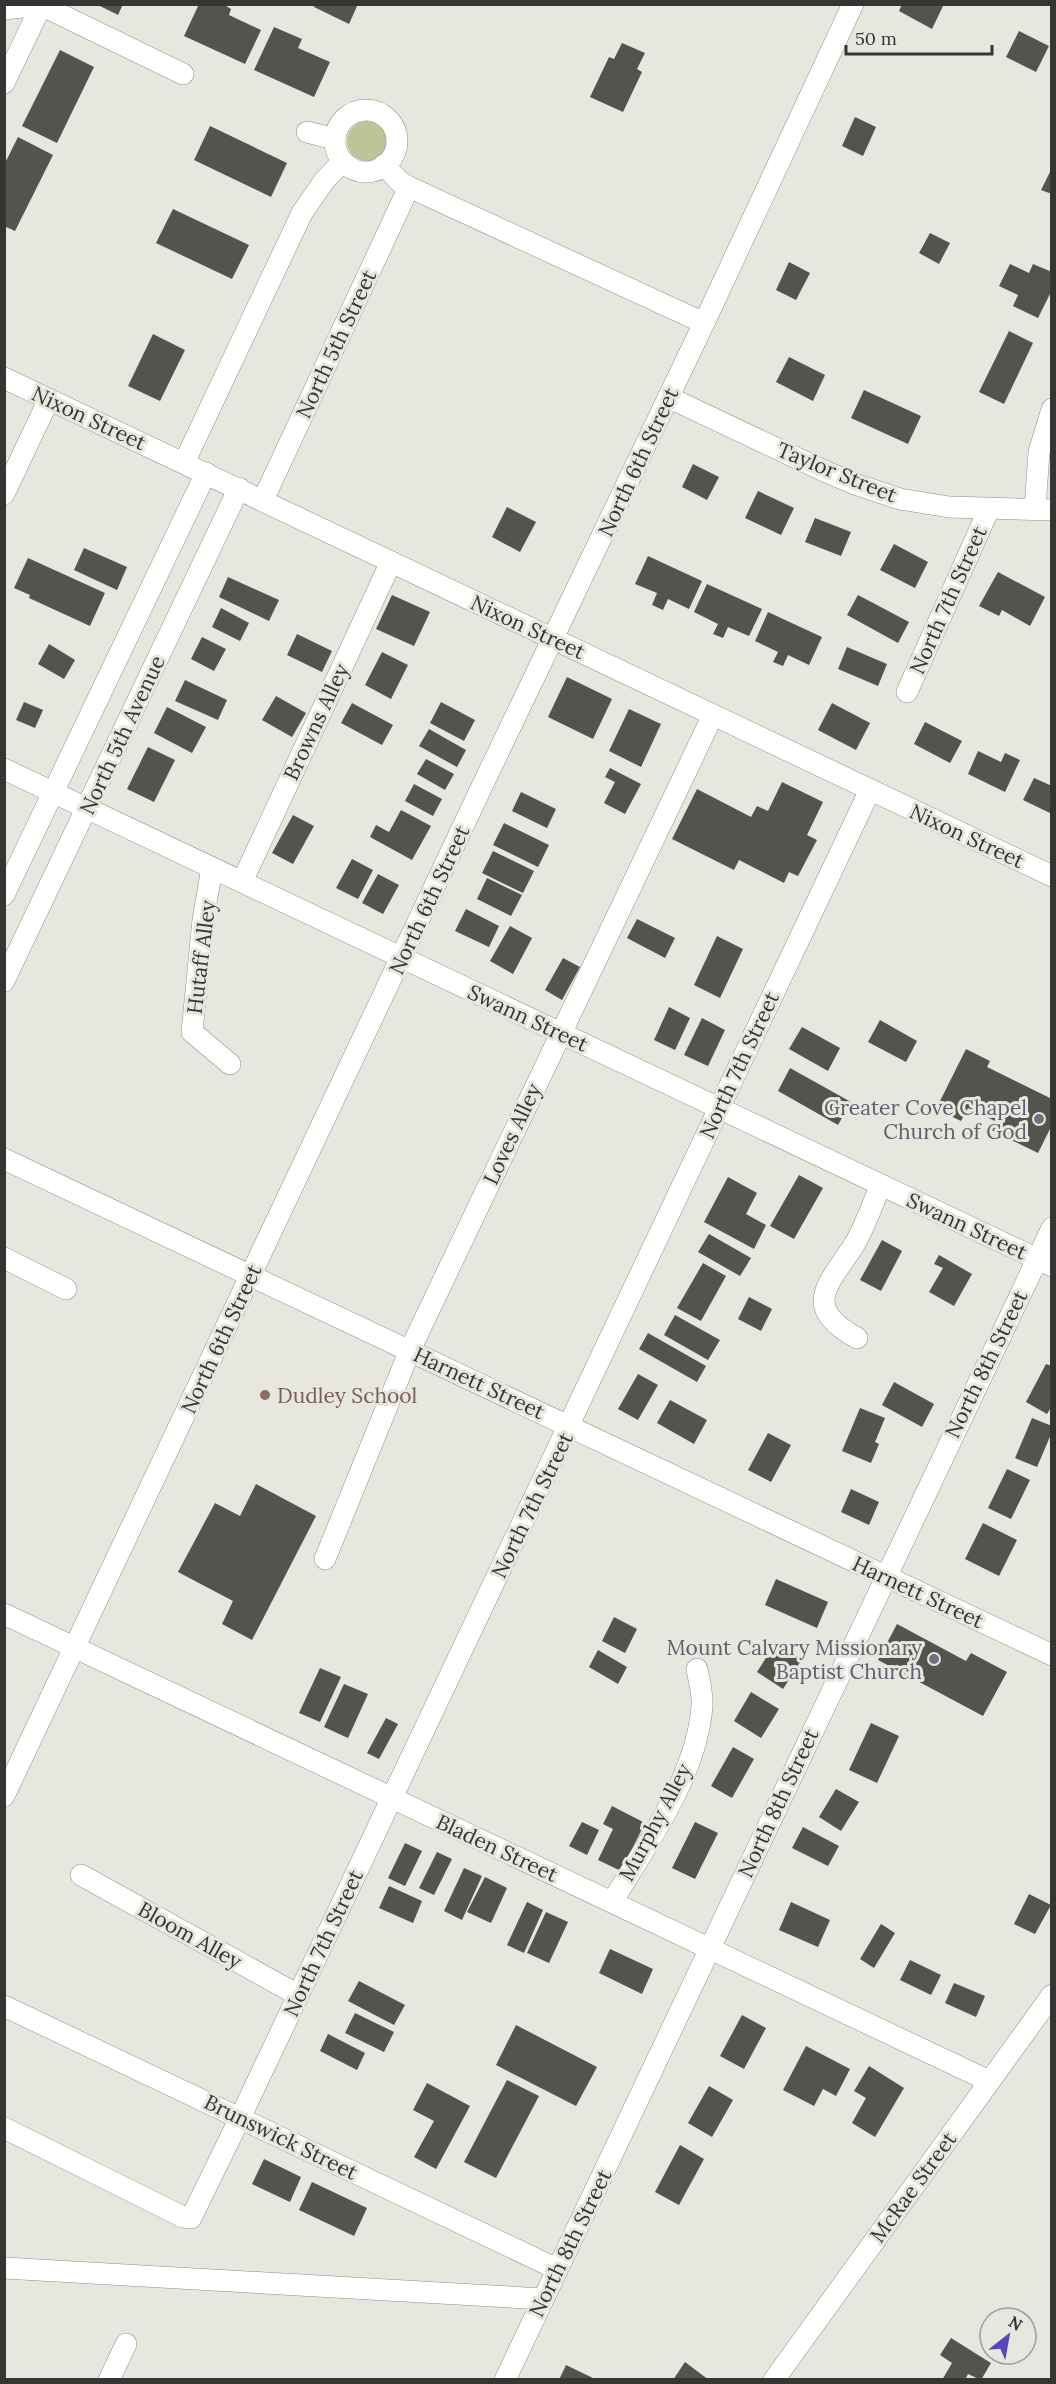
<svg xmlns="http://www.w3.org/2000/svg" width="1056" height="2384" font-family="Lora,serif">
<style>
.green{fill:#bbc599}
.building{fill:#55534e}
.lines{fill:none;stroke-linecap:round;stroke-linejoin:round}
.minor-casing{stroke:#908f89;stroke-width:22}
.minor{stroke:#fff;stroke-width:21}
.worship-dot{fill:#6b7280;stroke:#e7e6df;stroke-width:2}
.education-dot{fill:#8d6e63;stroke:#e7e6df;stroke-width:2}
.labels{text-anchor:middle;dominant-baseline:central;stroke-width:6;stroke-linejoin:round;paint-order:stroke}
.street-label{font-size:21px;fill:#363533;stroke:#e7e6df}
.worship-label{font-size:21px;fill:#5b616d;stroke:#e7e6df;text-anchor:end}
.education-label{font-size:21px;fill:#785e54;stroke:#e7e6df;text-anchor:start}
</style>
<rect width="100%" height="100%" fill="#e7e6df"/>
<!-- green -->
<circle class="green" cx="367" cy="141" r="20"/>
<!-- building -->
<g class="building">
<polygon points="96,4 123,4 118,15"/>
<polygon points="199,4 223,4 231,9 229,15 261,30 245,64 184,36"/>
<polygon points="315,4 358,4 349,24 314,7"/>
<polygon points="902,4 944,4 932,29 899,11"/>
<polygon points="274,27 302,39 298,48 330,62 314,97 254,70"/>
<polygon points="1019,31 1049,46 1036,72 1006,57"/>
<polygon points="622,43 645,53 637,69 642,72 623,112 590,97 609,57 614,59"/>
<polygon points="60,50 94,67 57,143 22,126"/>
<polygon points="855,117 876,127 863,156 842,146"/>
<polygon points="210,126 287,163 271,197 194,160"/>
<polygon points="18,137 53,155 15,231 4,226 4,165"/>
<polygon points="1052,168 1052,194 1041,190"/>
<polygon points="173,209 249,245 232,279 156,243"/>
<polygon points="930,233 950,243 939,264 919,253"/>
<polygon points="789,262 810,273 796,300 776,290"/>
<polygon points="1010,264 1029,273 1033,264 1052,272 1052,290 1038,318 1013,306 1018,295 999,286"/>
<polygon points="1009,331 1033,343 1004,404 979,392"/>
<polygon points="153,334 185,350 160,401 128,386"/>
<polygon points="789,357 825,375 813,401 776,382"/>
<polygon points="864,390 921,416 908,444 851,418"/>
<polygon points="693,464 719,477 707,500 682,487"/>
<polygon points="758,491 794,508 781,535 745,518"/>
<polygon points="507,507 536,522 520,552 492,537"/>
<polygon points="815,518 851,532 841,556 805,542"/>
<polygon points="894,544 928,562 915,588 880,570"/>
<polygon points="84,548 127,567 117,590 74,570"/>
<polygon points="648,556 702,581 689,609 668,599 663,610 652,605 657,593 635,584"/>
<polygon points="28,558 105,593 90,626 29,598 30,595 14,588"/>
<polygon points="998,572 1045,597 1030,626 1002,610 999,616 979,606"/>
<polygon points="228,577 279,600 269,621 219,597"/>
<polygon points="707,584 762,609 749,636 728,627 723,638 713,634 718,624 694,612"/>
<polygon points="392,595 430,612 414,646 376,629"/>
<polygon points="858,595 909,622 898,643 847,615"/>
<polygon points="221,608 249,623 240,641 212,627"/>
<polygon points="768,612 822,637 809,665 788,655 783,666 773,662 778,652 755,641"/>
<polygon points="297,634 332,651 322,672 287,655"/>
<polygon points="202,637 226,649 214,671 191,659"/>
<polygon points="49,644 75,660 64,679 38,664"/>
<polygon points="847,647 887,664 878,686 838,669"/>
<polygon points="382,652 408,665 391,699 365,685"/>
<polygon points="567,677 612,699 593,739 548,717"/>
<polygon points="185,680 227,700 218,720 175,701"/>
<polygon points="276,696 306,713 292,737 262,720"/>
<polygon points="24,702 43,710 35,728 16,720"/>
<polygon points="441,702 475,720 464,741 430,723"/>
<polygon points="352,703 393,725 382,745 341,723"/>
<polygon points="832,703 870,723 856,750 818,730"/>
<polygon points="167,707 206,727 192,753 154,733"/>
<polygon points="629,709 661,724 641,767 609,751"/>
<polygon points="925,722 962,741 950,763 914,744"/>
<polygon points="429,729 466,750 457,767 419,746"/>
<polygon points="148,747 175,760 154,802 127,789"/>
<polygon points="978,751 1001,762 1005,753 1020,760 1005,792 968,774"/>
<polygon points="426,759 454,774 445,790 417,774"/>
<polygon points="610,768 641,784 625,814 604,803 615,782 605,777"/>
<polygon points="1034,778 1052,786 1052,814 1023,800"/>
<polygon points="782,782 823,802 807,835 817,840 798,876 789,872 784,883 739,860 734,870 672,839 697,789 751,817 757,806 768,811"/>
<polygon points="414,784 442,799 433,816 405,801"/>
<polygon points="521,792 556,809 547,828 512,811"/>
<polygon points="401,810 431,826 412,860 370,837 376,825 389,832"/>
<polygon points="293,815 314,826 293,864 272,853"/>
<polygon points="504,823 549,845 538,867 493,845"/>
<polygon points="493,851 534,871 523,893 482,873"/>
<polygon points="352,859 373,870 358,899 336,888"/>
<polygon points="378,874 399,885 383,914 362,903"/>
<polygon points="487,878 522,895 511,916 477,899"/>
<polygon points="466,909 499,926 489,947 455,931"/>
<polygon points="637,919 675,938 665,958 627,938"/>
<polygon points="510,926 532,938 513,974 490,961"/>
<polygon points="717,936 743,949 720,998 694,985"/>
<polygon points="563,958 580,967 562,1000 545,990"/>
<polygon points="669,1007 690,1018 675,1050 654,1040"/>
<polygon points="702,1018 725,1030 708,1066 684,1055"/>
<polygon points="880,1020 917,1041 906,1062 868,1042"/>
<polygon points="802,1027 840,1048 828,1071 789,1049"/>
<polygon points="966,1049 990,1061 987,1067 1052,1099 1052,1125 1038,1153 991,1130 995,1121 968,1108 961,1121 936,1109"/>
<polygon points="790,1068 851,1102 838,1125 778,1091"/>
<polygon points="799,1175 823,1188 794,1239 770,1226"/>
<polygon points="728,1177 757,1193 746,1214 766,1225 754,1249 704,1222"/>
<polygon points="709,1234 751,1258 740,1276 698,1252"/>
<polygon points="882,1240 902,1251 881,1291 860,1280"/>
<polygon points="939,1255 972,1274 954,1306 929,1292 943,1268 934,1264"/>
<polygon points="703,1263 726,1276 701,1321 677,1308"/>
<polygon points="749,1297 772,1309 761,1331 738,1319"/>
<polygon points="675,1315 720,1340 708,1360 664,1335"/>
<polygon points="648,1333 706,1366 697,1382 639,1349"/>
<polygon points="1046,1364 1052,1366 1052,1406 1047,1414 1026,1402"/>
<polygon points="638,1374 658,1385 638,1420 618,1409"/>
<polygon points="894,1382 934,1404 922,1427 882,1405"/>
<polygon points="670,1400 707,1420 694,1444 657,1423"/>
<polygon points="860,1408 885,1418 875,1442 879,1444 871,1463 842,1451"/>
<polygon points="1032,1418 1052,1426 1052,1432 1037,1467 1015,1458"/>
<polygon points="768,1433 791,1445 771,1482 748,1470"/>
<polygon points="1007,1469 1030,1480 1011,1519 988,1508"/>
<polygon points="256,1484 316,1516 252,1640 222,1624 233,1601 178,1572 215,1503 240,1516"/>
<polygon points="851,1489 879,1502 869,1525 841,1512"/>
<polygon points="983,1523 1017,1540 999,1576 965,1559"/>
<polygon points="776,1579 828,1602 817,1628 765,1605"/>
<polygon points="614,1617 637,1629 625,1653 602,1641"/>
<polygon points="897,1624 966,1661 971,1653 1007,1672 983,1716 878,1660"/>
<polygon points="776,1642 802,1659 783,1689 757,1672"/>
<polygon points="598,1650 627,1667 618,1684 589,1667"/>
<polygon points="320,1668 341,1677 320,1722 299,1713"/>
<polygon points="344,1684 368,1694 348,1738 324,1727"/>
<polygon points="751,1692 779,1709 761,1738 734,1721"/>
<polygon points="386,1718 398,1724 379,1759 367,1753"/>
<polygon points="871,1723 899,1736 877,1783 849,1770"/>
<polygon points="733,1747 754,1759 732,1798 711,1786"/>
<polygon points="836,1789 859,1802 841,1831 819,1817"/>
<polygon points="612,1806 645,1823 621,1871 598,1860 613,1829 603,1824"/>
<polygon points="582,1822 599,1830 587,1855 569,1846"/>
<polygon points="695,1822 718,1833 695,1879 672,1868"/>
<polygon points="803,1827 839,1846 828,1866 792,1848"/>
<polygon points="405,1843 422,1851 405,1886 388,1878"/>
<polygon points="437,1852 452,1859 434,1895 419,1888"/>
<polygon points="464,1868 482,1876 462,1920 444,1911"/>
<polygon points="485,1877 507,1888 491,1923 467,1912"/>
<polygon points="389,1886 422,1901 413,1923 379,1908"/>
<polygon points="1029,1894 1051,1905 1035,1934 1014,1924"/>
<polygon points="527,1902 543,1910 524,1953 507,1945"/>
<polygon points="791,1902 830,1920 818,1947 779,1930"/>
<polygon points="546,1912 568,1922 549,1963 527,1953"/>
<polygon points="881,1924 895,1933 874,1968 860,1959"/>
<polygon points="610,1949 653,1969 642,1994 599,1973"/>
<polygon points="910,1960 941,1975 931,1995 900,1980"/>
<polygon points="359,1981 405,2005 394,2025 348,2001"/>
<polygon points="954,1983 985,1996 976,2017 945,2003"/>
<polygon points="355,2013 394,2032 384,2052 345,2033"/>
<polygon points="742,2015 766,2028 744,2069 720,2056"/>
<polygon points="516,2025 597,2067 576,2106 496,2065"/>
<polygon points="328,2034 365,2053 357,2070 320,2051"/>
<polygon points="806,2046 850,2069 836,2096 823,2089 814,2106 783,2090"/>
<polygon points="869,2066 904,2088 875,2137 852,2123 866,2098 854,2091"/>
<polygon points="507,2080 539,2096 496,2178 464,2162"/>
<polygon points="427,2083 470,2106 436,2169 414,2157 434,2121 413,2110"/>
<polygon points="709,2086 733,2100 712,2137 688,2123"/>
<polygon points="680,2145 704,2159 679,2205 655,2192"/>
<polygon points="264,2159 301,2177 290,2202 252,2184"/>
<polygon points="312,2182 367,2208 354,2236 299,2210"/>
<polygon points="951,2338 991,2363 981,2380 968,2374 965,2380 942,2380 952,2363 940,2355"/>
<polygon points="685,2362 709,2380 673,2380"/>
<polygon points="566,2365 597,2380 559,2380"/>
</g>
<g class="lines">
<!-- minor casing -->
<g class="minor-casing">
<g id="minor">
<polyline points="4,9 41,5 183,74"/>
<polyline points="4,83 42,4"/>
<circle cx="366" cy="141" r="31"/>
<polyline points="307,132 335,139"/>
<polyline points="384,165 400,182 409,187 704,323"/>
<polyline points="4,378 1052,876"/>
<polyline points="668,397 822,470 855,484 900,499 949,507 1052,510"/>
<polyline points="184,463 302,213 324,181 343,161"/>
<polyline points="4,494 49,399"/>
<polyline points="263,500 409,187"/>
<polyline points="1035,508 1039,452 1052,409"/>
<polyline points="907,692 989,509"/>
<polyline points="4,769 1052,1266"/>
<polyline points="212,868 203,920 192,1032 230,1064"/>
<polyline points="242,882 391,562"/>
<polyline points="4,895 206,473"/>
<polyline points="4,981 239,488"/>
<polyline points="4,1159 1052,1655"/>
<polyline points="4,1258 66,1289"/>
<path d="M857,1338C800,1307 829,1284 854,1245C865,1227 872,1205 881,1185"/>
<polyline points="325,1559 410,1350 713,715"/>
<polyline points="4,1614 989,2081"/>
<polyline points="4,1796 485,780 704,323 853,4"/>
<polyline points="81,1875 298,1995"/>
<path d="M612,1902C647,1844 697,1775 702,1706C703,1694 699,1681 697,1669"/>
<polyline points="4,2006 557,2269"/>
<polyline points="4,2128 183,2217 191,2218 240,2118 870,790"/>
<polyline points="4,2268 543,2299"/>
<polyline points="109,2380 126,2344"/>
<polyline points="505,2380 1052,1228"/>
<polyline points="774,2380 1052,1995"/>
</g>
</g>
<!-- minor -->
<use href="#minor" class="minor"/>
</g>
<!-- markers -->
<g class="worship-dot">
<circle cx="1039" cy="1119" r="6"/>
<circle cx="934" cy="1659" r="6"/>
</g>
<circle class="education-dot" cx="265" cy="1395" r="6"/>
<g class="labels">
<!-- street labels -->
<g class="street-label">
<text transform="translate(336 344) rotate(-65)">North 5th Street</text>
<text transform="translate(89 418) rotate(25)">Nixon Street</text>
<text transform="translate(638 462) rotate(-65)">North 6th Street</text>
<text transform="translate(837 472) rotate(22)">Taylor Street</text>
<text transform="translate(948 600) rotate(-66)">North 7th Street</text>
<text transform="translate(528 627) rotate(25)">Nixon Street</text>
<text transform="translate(316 722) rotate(-65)">Browns Alley</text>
<text transform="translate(122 735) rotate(-65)">North 5th Avenue</text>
<text transform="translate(967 836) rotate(25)">Nixon Street</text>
<text transform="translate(429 900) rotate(-65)">North 6th Street</text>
<text transform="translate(201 957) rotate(-83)">Hutaff Alley</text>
<text transform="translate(528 1018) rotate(25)">Swann Street</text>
<text transform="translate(739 1065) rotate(-65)">North 7th Street</text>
<text transform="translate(512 1134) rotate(-65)">Loves Alley</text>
<text transform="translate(967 1226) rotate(25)">Swann Street</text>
<text transform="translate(221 1339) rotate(-65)">North 6th Street</text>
<text transform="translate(986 1364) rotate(-64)">North 8th Street</text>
<text transform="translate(479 1383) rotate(25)">Harnett Street</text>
<text transform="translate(532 1505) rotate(-64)">North 7th Street</text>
<text transform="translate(918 1592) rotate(25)">Harnett Street</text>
<text transform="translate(778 1803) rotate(-65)">North 8th Street</text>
<text transform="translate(655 1822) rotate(-62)">Murphy Alley</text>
<text transform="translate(497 1848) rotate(25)">Bladen Street</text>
<text transform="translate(190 1935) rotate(29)">Bloom Alley</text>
<text transform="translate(323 1943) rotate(-65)">North 7th Street</text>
<text transform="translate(281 2137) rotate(26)">Brunswick Street</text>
<text transform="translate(913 2187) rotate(-54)">McRae Street</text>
<text transform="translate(570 2243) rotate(-64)">North 8th Street</text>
</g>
<!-- worship labels -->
<g class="worship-label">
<text x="1027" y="1107">Greater Cove Chapel<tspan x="1027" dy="24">Church of God</tspan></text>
<text x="922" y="1647">Mount Calvary Missionary<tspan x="922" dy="24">Baptist Church</tspan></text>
</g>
<!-- education labels -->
<g class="education-label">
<text x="277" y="1395">Dudley School</text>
</g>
</g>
<!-- border -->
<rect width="1056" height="2384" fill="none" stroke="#363533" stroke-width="12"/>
<!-- north arrow -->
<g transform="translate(1008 2336) rotate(31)"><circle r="28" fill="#e7e6df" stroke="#a09f9a" stroke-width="1.5"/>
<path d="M0-4.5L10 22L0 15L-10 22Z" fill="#5546be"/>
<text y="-9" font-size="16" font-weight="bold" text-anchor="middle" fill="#363533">N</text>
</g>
<!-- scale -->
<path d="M846 45v9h146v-9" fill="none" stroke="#363533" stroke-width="3"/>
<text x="855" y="45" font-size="18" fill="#363533" stroke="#e7e6df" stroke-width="4.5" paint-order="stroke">50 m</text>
</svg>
